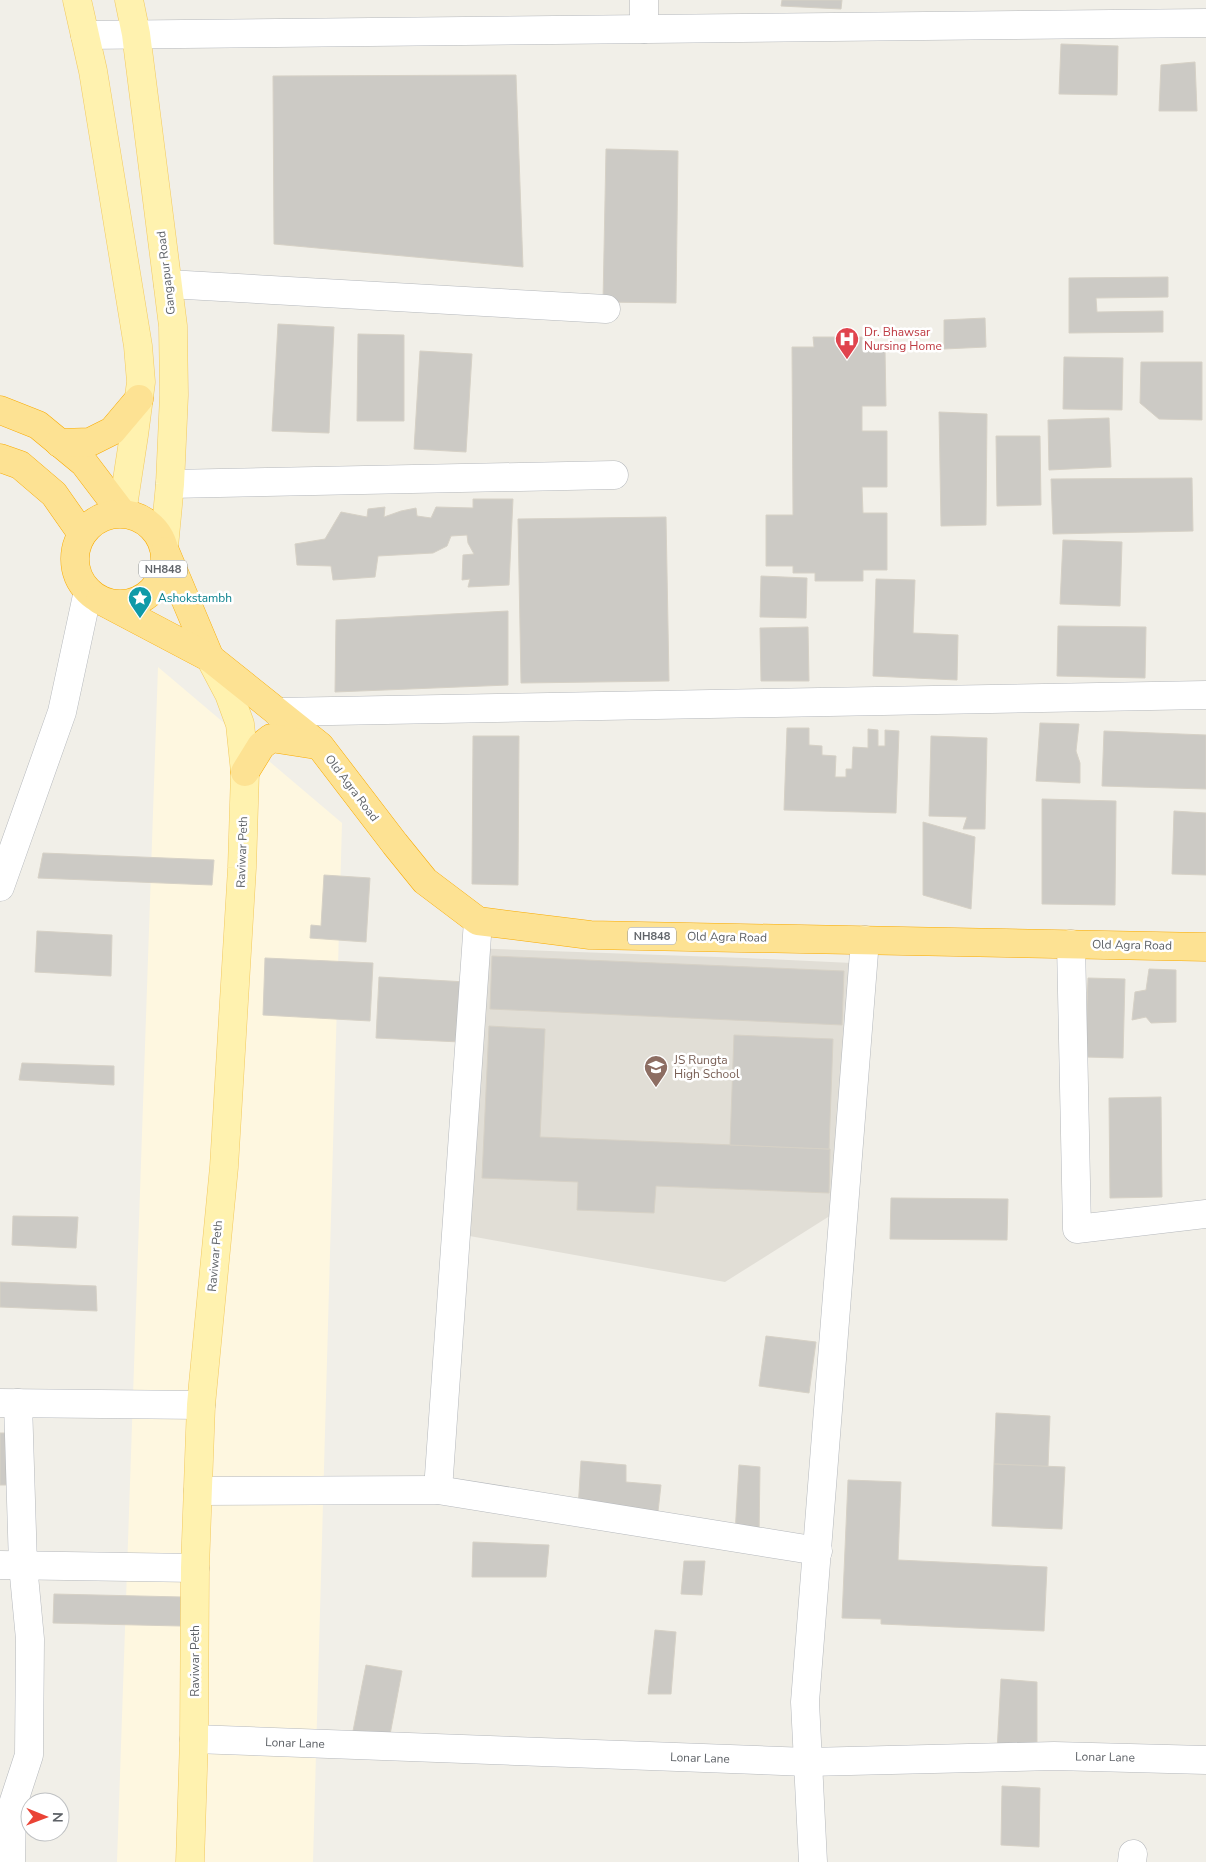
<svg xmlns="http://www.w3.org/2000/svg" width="1206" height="1862" font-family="'Nunito Sans',sans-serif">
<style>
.commercial{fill:#fef7e0}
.education{fill:#e1ded6}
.building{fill:#cccac5;stroke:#d6d1c6}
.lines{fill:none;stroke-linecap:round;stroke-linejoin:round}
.street-casing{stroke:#b5b8bc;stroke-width:29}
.primary-casing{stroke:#f2c960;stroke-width:29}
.highway-casing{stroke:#f9ab00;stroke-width:29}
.street{stroke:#fff;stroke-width:28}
.primary{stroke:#fff2af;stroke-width:28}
.highway{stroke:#fde293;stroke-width:28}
.labels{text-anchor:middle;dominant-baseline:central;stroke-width:5;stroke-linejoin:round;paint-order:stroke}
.shield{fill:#fff;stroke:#8f9295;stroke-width:1}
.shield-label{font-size:11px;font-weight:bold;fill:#5f6368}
.street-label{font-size:12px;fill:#5f6368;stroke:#fff}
.health-label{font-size:12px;fill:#be3a42;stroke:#fff;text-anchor:start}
.culture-label{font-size:12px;fill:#0d838f;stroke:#fff;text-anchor:start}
.education-label{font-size:12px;fill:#785e54;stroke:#fff;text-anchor:start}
</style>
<rect width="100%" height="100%" fill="#f1efe8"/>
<!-- commercial -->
<polygon class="commercial" points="158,667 342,823 313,1862 117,1862"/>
<!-- education -->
<polygon class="education" points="469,948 745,958 852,963 836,1212 725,1282 464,1235"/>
<!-- building -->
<g class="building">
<polygon points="782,0 842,0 841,9 781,6"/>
<polygon points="1061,44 1118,46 1117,95 1059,94"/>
<polygon points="1195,62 1197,111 1159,111 1161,65"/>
<polygon points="516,75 523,267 274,244 273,76"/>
<polygon points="606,149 678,151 676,303 603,302"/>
<polygon points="1168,277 1168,297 1096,298 1097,312 1163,311 1163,332 1069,333 1069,278"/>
<polygon points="985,318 986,347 944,349 944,320"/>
<polygon points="278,324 334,327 329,433 272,431"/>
<polygon points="358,334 404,335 404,421 357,421"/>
<polygon points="813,337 862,337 862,349 885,349 886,406 862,406 862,431 887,431 887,487 862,487 863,513 887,513 887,570 863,570 863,581 815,581 815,573 793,573 793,566 766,566 766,515 793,515 792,347 814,347"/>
<polygon points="420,351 472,354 466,452 414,449"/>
<polygon points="1064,357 1123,358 1122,410 1063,409"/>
<polygon points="1141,362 1202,362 1202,420 1159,419 1140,403"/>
<polygon points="939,412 987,414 986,525 941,526"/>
<polygon points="1109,418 1111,467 1049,470 1048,420"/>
<polygon points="996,436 1040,436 1041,505 997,506"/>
<polygon points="1192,478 1193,531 1053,534 1051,479"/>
<polygon points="473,499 513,499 509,585 468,587 470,579 462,580 463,555 474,554 468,543 467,535 451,536 447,546 433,553 378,556 375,577 333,580 331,566 297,565 295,544 325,539 341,512 367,517 368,509 385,507 384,517 401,511 416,508 417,516 431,518 436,507 473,508"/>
<polygon points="666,517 669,681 521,683 518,519"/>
<polygon points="1063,540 1122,542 1120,606 1060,604"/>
<polygon points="761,576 807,578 806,618 760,617"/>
<polygon points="876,579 915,580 913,633 958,635 957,680 873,676"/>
<polygon points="508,611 508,685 335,692 336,620"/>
<polygon points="1058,626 1146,627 1145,678 1057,676"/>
<polygon points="808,627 809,681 761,681 760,628"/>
<polygon points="1040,723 1079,724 1076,751 1080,763 1080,783 1036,781"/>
<polygon points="787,728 809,728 809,745 822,746 822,755 836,756 835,777 846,777 846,769 852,769 853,747 868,748 868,729 878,730 878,746 885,746 885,730 899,731 896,813 784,810"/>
<polygon points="1104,731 1206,735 1206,789 1102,786"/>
<polygon points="473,736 519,736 518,885 472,884"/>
<polygon points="931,736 987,738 985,829 963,829 967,817 929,816"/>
<polygon points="1042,799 1116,801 1115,905 1042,904"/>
<polygon points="1174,811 1206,813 1206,875 1172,874"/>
<polygon points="923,822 975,837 971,909 923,895"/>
<polygon points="43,853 214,860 212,885 38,878"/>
<polygon points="324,875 370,878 366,942 310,938 311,925 321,926"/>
<polygon points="37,931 112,935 111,976 35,972"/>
<polygon points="492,956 844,971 842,1025 490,1009"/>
<polygon points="265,958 373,963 370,1021 263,1015"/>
<polygon points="1149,969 1176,970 1176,1022 1151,1023 1146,1017 1132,1020 1135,992 1146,990"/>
<polygon points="379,977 466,982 460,1042 376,1038"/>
<polygon points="1088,978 1125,979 1123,1058 1085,1057"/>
<polygon points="489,1026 545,1029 540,1137 830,1149 829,1193 656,1186 654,1213 577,1210 578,1182 482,1178"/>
<polygon points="734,1035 833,1039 829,1149 730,1145"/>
<polygon points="22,1063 114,1066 114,1085 19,1080"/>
<polygon points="1161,1097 1162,1197 1110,1198 1109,1098"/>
<polygon points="891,1198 1008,1199 1007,1240 890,1239"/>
<polygon points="13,1216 78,1217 76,1248 12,1245"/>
<polygon points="0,1282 96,1286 97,1311 0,1307"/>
<polygon points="766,1336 816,1342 809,1393 759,1386"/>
<polygon points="996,1413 1050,1416 1048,1467 994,1464"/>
<polygon points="0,1433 10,1433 9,1485 0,1485"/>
<polygon points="581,1461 626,1465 626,1482 661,1485 657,1520 578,1509"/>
<polygon points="994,1464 1065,1467 1062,1529 992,1526"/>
<polygon points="739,1465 760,1467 759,1537 735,1534"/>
<polygon points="848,1480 901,1482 898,1560 1047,1567 1044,1631 881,1624 881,1619 842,1618"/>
<polygon points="473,1542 549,1545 546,1577 472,1577"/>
<polygon points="684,1561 705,1561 702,1595 681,1594"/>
<polygon points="54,1594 182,1597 181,1626 53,1623"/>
<polygon points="655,1630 676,1632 671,1694 648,1694"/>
<polygon points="366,1665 402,1671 389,1740 352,1736"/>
<polygon points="1001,1679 1037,1682 1037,1752 997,1751"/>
<polygon points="1002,1786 1040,1788 1039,1847 1001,1845"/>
</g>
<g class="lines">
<!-- street casing -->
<g class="street-casing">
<g id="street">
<polyline points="644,29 644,0"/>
<polyline points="85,35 1206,23"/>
<polyline points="168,284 606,309"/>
<polyline points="170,484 614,475"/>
<polyline points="277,712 1206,695"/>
<polyline points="0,887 62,712 88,591"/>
<polyline points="1071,944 1077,1229 1206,1214"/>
<polyline points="0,1403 201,1405"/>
<polyline points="438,1490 478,921"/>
<polyline points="198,1491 438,1490 818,1551"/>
<polyline points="0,1565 195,1568"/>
<polyline points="194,1739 808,1762 1054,1756 1206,1760"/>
<polyline points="11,1862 12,1807 29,1755 30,1639 23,1565 18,1403"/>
<polyline points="813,1862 805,1702 865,940"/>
<polyline points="1132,1862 1133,1854"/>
</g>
</g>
<!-- primary casing -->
<g class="primary-casing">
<g id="primary">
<polyline points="77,0 93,71 138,346 141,382 134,435 122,513"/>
<polyline points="129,0 136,34 173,326 174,395 170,484 164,547"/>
<polyline points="190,1862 194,1739 195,1568 201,1405 224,1167 242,868 245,772 240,724 229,694 210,658"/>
</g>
</g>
<!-- highway casing -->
<g class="highway-casing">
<g id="highway">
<polyline points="0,410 38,425 84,463 122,513"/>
<polyline points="59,443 90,442 112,431 139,399"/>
<polyline points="0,458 20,465 54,494 82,534"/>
<circle cx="120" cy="559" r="45"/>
<polyline points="165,551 210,658"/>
<polyline points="100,600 210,658 320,746 395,844 425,881 478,921 590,935 1206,947"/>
<polyline points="245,772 261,746 271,738 316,745"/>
</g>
</g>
<!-- street -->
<use href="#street" class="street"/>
<!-- primary -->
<use href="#primary" class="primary"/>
<!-- highway -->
<use href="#highway" class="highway"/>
</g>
<!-- icons -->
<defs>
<g id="hospital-pin" transform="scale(1.25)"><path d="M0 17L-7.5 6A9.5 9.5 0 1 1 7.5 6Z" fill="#e0444e" stroke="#fff"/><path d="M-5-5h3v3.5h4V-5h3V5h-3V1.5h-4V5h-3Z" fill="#fff"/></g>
<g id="sight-pin" transform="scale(1.25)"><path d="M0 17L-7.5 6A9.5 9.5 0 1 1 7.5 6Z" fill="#0f9aa8" stroke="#fff"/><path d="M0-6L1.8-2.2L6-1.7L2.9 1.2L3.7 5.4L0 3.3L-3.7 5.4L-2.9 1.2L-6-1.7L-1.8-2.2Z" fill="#fff"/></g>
<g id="school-pin" transform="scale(1.25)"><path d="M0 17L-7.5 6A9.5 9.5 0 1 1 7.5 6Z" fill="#8d6e63" stroke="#fff"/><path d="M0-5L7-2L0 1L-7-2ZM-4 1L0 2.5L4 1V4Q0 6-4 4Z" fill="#fff"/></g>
</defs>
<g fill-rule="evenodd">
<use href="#hospital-pin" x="847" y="339"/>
<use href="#sight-pin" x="140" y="598"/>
<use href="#school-pin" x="656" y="1067"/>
</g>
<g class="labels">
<!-- shield labels -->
<g class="shield">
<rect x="139" y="560.5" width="48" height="17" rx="4"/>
<rect x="628" y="927.5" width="48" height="17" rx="4"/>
</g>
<g class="shield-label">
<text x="163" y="569">NH848</text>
<text x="652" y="936">NH848</text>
</g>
<!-- street labels -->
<g class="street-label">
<text transform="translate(166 273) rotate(-97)">Gangapur Road</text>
<text transform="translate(352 788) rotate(53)">Old Agra Road</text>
<text transform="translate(242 852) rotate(-88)">Raviwar Peth</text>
<text transform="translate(727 937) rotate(1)">Old Agra Road</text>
<text transform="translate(1132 945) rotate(1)">Old Agra Road</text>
<text transform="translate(215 1256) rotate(-85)">Raviwar Peth</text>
<text transform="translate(195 1661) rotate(-90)">Raviwar Peth</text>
<text transform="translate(295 1743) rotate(2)">Lonar Lane</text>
<text transform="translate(1105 1757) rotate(1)">Lonar Lane</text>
<text transform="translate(700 1758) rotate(2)">Lonar Lane</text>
</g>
<!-- health labels -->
<g class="health-label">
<text x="864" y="332">Dr. Bhawsar<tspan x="864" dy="14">Nursing Home</tspan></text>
</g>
<!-- culture labels -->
<g class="culture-label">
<text x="158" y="598">Ashokstambh</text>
</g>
<!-- education labels -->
<g class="education-label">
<text x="674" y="1060">JS Rungta<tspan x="674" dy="14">High School</tspan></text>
</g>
</g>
<!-- north arrow -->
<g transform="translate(45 1817) rotate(91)"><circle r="24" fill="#ffffff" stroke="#bfc1c3"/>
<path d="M0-4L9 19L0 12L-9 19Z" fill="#ea4335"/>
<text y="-8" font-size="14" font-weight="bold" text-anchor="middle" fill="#5f6368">N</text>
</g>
</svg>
